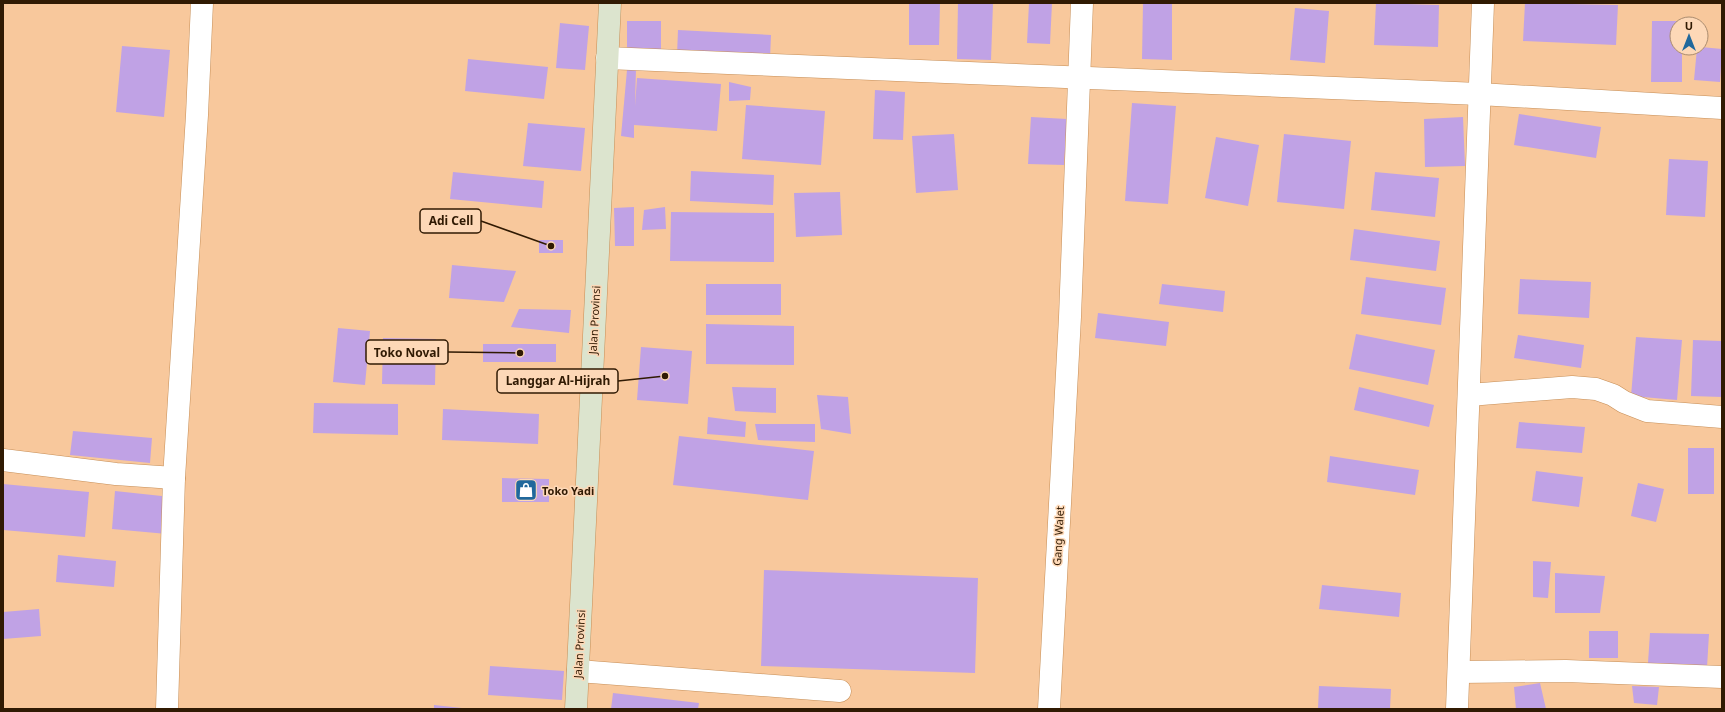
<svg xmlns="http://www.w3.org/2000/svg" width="1725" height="712" font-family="'Noto Sans',sans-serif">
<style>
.building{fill:#c0a2e5}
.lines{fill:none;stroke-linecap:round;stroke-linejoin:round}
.street-casing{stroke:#c68e56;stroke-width:23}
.secondary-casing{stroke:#c68e56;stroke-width:23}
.street{stroke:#fff;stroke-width:22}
.secondary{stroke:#dce4ce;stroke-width:22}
.labels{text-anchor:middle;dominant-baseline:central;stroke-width:3;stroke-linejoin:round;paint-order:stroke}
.street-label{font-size:11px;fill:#301a03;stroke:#fdd8b7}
.poi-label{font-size:11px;font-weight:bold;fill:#301a03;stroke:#fdd8b7;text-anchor:start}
.leader{fill:none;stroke:#301a03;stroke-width:1.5}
.callout-dot{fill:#301a03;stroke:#fdd8b7;stroke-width:1.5}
.callout{fill:#fdd8b7;stroke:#301a03;stroke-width:1.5}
.callout-label{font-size:12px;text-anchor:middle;font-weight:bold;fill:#301a03}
</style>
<rect width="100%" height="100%" fill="#f8c89c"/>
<!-- building -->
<g class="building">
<polygon points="909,3 940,3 939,45 909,45"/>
<polygon points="958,3 993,3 991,60 957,59"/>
<polygon points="1029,3 1052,3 1050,44 1027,43"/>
<polygon points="1143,3 1172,3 1172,60 1142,59"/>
<polygon points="1376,3 1439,5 1438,47 1374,45"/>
<polygon points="1525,3 1618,5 1616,45 1523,41"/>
<polygon points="1295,8 1329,11 1325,63 1290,60"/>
<polygon points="627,21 661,21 661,51 627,49"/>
<polygon points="1652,21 1682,21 1682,24 1677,24 1677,48 1682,48 1682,82 1651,82"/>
<polygon points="560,23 589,26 585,70 556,68"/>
<polygon points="678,30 771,35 770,59 677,55"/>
<polygon points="122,46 170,50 164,117 116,112"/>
<polygon points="1701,47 1722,49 1720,82 1694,80 1697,48"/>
<polygon points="468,59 548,67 544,99 465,91"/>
<polygon points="636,69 635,106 637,78 721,84 717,131 634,125 634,138 621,136 627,70"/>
<polygon points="729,82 751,87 750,100 729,101"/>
<polygon points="875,90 905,92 903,140 873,139"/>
<polygon points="1132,103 1176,106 1168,204 1125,201"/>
<polygon points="746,105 825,111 821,165 742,159"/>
<polygon points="1519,114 1601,127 1596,158 1514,145"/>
<polygon points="1031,117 1067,119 1064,165 1028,164"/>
<polygon points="1463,117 1465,166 1425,167 1424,119"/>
<polygon points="528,123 585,128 581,171 523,166"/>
<polygon points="954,134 958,190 916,193 912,136"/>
<polygon points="1284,134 1351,141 1344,209 1277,202"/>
<polygon points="1216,137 1259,145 1248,206 1205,198"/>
<polygon points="1669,159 1708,161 1705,217 1666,215"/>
<polygon points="691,171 774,175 773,205 690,201"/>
<polygon points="453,172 544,181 542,208 450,199"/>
<polygon points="1375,172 1439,178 1435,217 1371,210"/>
<polygon points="840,192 842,235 796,237 794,193"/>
<polygon points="634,207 634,246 615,246 614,208"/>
<polygon points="665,207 666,229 642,230 644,210"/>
<polygon points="671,212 774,213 774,262 670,261"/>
<polygon points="1354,229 1440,241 1436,271 1350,260"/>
<rect x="539" y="240" width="24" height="13"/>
<polygon points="452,265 516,271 504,302 449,298"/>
<polygon points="1366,277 1446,288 1441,325 1361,314"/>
<polygon points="1520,279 1591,282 1589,318 1518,314"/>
<rect x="706" y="284" width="75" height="31"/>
<polygon points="1162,284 1225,291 1223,312 1159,304"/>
<polygon points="519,309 571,310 569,333 511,327"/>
<polygon points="1098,313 1169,322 1166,346 1095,338"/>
<polygon points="706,324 794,326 794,365 706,364"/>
<polygon points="338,328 370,331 365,385 333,382"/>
<polygon points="1356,334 1435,350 1428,385 1349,369"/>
<polygon points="1518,335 1584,345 1581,368 1514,358"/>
<polygon points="1636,337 1682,340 1677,400 1631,396"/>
<polygon points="383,338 436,339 435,385 382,384"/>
<polygon points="1693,340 1722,341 1722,397 1691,396"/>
<rect x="483" y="344" width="73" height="18"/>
<polygon points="641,347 692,351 688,404 637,400"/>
<polygon points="732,387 776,388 776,413 735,411"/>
<polygon points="1359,387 1434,405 1429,427 1354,410"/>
<polygon points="817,395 848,397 851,434 821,429"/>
<polygon points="314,403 398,404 398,435 313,433"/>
<polygon points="443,409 539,414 538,444 442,440"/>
<polygon points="708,417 746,422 745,437 707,434"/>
<polygon points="1519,422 1585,427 1582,453 1516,448"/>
<polygon points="755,424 815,424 815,442 758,440"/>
<polygon points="73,431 152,438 150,463 70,455"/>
<polygon points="679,436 814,451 808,500 673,485"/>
<rect x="1688" y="448" width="26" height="46"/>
<polygon points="1330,456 1419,470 1415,495 1327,482"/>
<polygon points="1536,471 1583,477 1579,507 1532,501"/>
<polygon points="502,478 549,479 549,502 502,502"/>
<polygon points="1638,483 1664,489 1656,522 1631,516"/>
<polygon points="3,484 89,492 85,537 3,530"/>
<polygon points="115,491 171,497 167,534 112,529"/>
<polygon points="58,555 116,561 114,587 56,582"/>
<polygon points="1533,561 1551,562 1548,598 1533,597"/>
<polygon points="764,570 978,578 975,673 761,666"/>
<polygon points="1555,573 1605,576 1600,613 1555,613"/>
<polygon points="1322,585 1401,593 1399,617 1319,609"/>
<polygon points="39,609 41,636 3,639 3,612"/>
<rect x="1589" y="631" width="29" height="27"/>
<polygon points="1650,633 1709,634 1707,667 1648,663"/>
<polygon points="490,666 564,671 562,700 488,695"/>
<polygon points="1540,683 1546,709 1516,709 1514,687"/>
<polygon points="1319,686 1391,689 1390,709 1318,709"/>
<polygon points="1632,686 1659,687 1657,705 1634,703"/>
<polygon points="613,693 699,703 698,709 611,709"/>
<polygon points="434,705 462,708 462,709 434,709"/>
</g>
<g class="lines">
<!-- street casing -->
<g class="street-casing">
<g id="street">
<polyline points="607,58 1479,94 1722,108"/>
<polyline points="1469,395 1572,387 1596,389 1613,395 1624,402 1647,411 1722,417"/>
<polyline points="3,460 116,474 174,478"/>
<polyline points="578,671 840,691"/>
<polyline points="1459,672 1566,671 1722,677"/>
<polyline points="167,709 174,478 197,115 202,3"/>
<polyline points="1049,709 1070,317 1082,3"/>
<polyline points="1457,709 1483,3"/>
</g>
</g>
<!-- secondary casing -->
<g class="secondary-casing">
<polyline id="secondary" points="576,709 610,3"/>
</g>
<!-- street -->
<use href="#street" class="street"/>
<!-- secondary -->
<use href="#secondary" class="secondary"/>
</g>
<!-- icons -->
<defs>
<g id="shop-square" transform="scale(1.15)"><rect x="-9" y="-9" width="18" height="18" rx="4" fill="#20689c" stroke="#fdd8b7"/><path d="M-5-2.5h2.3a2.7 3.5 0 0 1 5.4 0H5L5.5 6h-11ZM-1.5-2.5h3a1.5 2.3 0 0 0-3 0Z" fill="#fff"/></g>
</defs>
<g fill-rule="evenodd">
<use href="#shop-square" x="526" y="490"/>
</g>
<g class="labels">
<!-- street labels -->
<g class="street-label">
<text transform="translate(594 320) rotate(-87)">Jalan Provinsi</text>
<text transform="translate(1058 536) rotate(-87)">Gang Walet</text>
<text transform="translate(579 644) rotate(-87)">Jalan Provinsi</text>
</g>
<!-- poi labels -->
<g class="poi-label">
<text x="542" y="490">Toko Yadi</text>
</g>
</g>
<!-- callouts -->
<path class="leader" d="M551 246L481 221M520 353L448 352M665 376L618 381"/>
<g class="callout-dot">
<circle cx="551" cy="246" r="4"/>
<circle cx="520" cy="353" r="4"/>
<circle cx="665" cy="376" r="4"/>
</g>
<g class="callout">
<rect x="420" y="209" width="61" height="24" rx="4"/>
<rect x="366" y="340" width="82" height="24" rx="4"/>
<rect x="497" y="369" width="121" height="24" rx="4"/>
</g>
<g class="callout-label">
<text x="451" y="225">Adi Cell</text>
<text x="407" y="357">Toko Noval</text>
<text x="558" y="385">Langgar Al-Hijrah</text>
</g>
<!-- border -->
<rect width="1725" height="712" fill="none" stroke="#301a03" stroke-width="8"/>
<!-- north arrow -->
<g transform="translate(1689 36)"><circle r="19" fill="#fdd8b7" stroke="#ab8c6f"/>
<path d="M0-3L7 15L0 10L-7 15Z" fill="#20689c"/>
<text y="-6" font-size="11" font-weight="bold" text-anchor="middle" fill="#301a03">U</text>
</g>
</svg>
